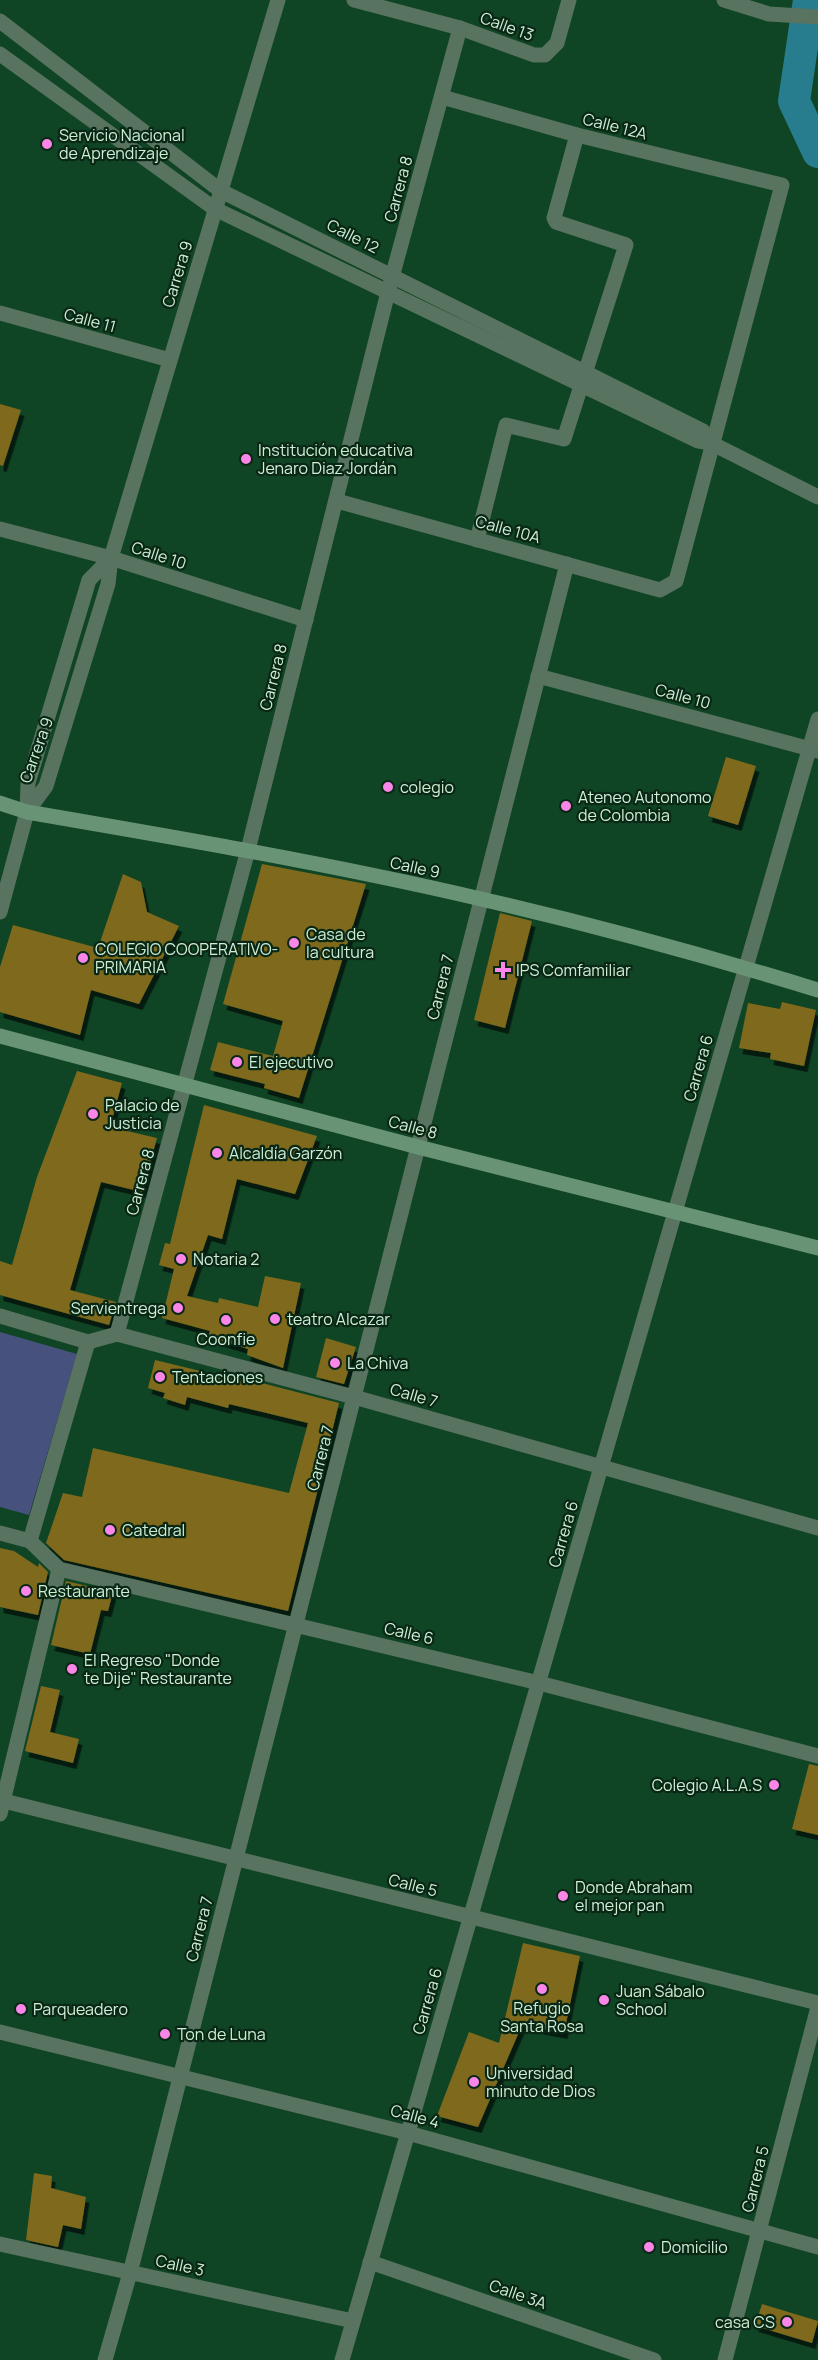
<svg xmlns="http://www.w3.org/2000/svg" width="818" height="2360" font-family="Manrope,sans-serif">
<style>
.green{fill:#47517d}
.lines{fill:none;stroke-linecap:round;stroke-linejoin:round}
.river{stroke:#277d8e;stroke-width:32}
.building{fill:#7e691c;filter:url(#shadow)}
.pedestrian{stroke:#587360;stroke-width:15}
.minor{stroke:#587360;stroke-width:15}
.tertiary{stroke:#587360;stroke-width:15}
.secondary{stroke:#689374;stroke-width:15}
.poi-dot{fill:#fa87e8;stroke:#0a2715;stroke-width:2}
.labels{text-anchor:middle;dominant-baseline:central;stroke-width:4.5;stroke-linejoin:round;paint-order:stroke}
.street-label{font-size:16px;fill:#cdefd6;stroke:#0a2715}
.poi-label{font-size:16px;fill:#cdefd6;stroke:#0a2715;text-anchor:start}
</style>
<defs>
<filter id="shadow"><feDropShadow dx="3.5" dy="6" stdDeviation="0" flood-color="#0009"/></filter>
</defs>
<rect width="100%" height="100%" fill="#0f4425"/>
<!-- green -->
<polygon class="green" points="0,1332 77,1354 29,1515 0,1507"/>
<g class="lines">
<!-- river -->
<polyline class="river" points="809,0 794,101 818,152"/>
</g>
<!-- building -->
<g class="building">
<polygon points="0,404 21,410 3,466 0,465"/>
<polygon points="726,757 756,766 738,825 708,816"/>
<polygon points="262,864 366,884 299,1098 264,1088 265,1084 210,1070 218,1042 273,1056 283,1021 223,1004"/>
<polygon points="123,874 141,882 147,912 179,926 139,1004 91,990 80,1035 0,1012 0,967 13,925 98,948"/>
<polygon points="500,913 532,921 505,1028 474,1020"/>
<polygon points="782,1002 816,1010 804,1066 770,1059 771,1053 739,1048 748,1003 780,1009"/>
<polygon points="77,1071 122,1083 110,1127 157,1138 142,1192 101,1182 70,1290 116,1302 109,1325 0,1295 0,1261 12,1265 37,1177"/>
<polygon points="204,1105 317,1136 295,1194 237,1179 222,1239 208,1235 187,1296 218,1303 219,1298 258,1307 265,1276 301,1283 283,1368 247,1355 248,1349 208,1337 210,1331 162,1318 174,1269 159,1265 165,1243 170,1244"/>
<polygon points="326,1338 356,1347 344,1384 316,1377"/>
<polygon points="155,1360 258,1385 258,1382 339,1403 288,1611 64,1560 46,1543 63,1493 82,1497 93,1448 289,1493 308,1423 229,1404 228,1408 187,1397 185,1405 163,1398 165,1393 148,1388"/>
<polygon points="0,1548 14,1551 38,1567 39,1563 48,1572 38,1615 0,1607"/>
<polygon points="66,1581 113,1592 108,1611 101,1610 90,1654 51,1645"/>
<polygon points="41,1686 60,1690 50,1732 79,1739 73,1763 25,1751"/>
<polygon points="809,1764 818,1766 818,1835 792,1829"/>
<polygon points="523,1943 580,1956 564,2033 522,2025 478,2127 437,2116 469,2032 499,2043"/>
<polygon points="34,2173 52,2176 51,2188 86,2197 81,2229 63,2225 58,2247 26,2240"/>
<polygon points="762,2304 818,2321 812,2343 755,2326"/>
</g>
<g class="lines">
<!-- pedestrian -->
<polyline class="pedestrian" points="30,1541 88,1342"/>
<!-- minor -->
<g class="minor">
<polyline points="354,0 460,28 534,55 545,55 557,43 569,0"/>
<polyline points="724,0 769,14 818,17"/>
<polyline points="0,313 170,360"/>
<polyline points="337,501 660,590 676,581 782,185 577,135 442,97"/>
<polyline points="0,529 111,558 306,620"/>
<polyline points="477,540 506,425 564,439 626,245 556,222 554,218 577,135"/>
<polyline points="538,676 818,751"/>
<polyline points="27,812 46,786 108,584 111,558 278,0"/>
<polyline points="0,912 27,812 28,783 89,580 111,558"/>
<polyline points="117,1334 248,850 388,292 460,28"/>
<polyline points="0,1800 818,2003"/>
<polyline points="0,1814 59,1569"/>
<polyline points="0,2032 408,2133 818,2247"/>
<polyline points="0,2244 353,2321"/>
<polyline points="370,2262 654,2360"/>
<polyline points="105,2360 130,2273 567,564"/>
<polyline points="342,2360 818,719"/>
<polyline points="725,2360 818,2007"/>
</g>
<!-- tertiary -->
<g class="tertiary">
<polyline points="0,21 221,191 703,431 713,444"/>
<polyline points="0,54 215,209 698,441 713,444 818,497"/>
<polyline points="0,1316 88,1342 117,1334 354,1397 818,1528"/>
<polyline points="0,1533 30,1541 59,1569 539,1683 818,1756"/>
</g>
<!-- secondary -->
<g class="secondary">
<path d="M0,803L27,812C179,838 331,864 481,899C594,925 707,956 818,990"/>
<polyline points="0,1036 418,1147 818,1248"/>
</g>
</g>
<!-- markers -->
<g class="poi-dot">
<circle cx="47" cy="144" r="6"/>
<circle cx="246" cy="459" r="6"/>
<circle cx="388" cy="787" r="6"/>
<circle cx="566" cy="806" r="6"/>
<circle cx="294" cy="943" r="6"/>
<circle cx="83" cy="958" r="6"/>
<path d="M500 961h6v6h6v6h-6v6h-6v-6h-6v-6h6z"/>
<circle cx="237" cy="1062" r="6"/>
<circle cx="93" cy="1114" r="6"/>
<circle cx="217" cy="1153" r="6"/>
<circle cx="181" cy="1259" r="6"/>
<circle cx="178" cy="1308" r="6"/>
<circle cx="275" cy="1319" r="6"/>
<circle cx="226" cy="1320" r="6"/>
<circle cx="335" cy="1363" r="6"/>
<circle cx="160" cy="1377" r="6"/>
<circle cx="110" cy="1530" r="6"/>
<circle cx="26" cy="1591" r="6"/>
<circle cx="72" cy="1669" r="6"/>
<circle cx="774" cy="1785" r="6"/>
<circle cx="563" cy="1896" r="6"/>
<circle cx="542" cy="1989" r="6"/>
<circle cx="604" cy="2000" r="6"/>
<circle cx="21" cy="2009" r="6"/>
<circle cx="165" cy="2034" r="6"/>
<circle cx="474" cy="2082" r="6"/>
<circle cx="649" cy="2247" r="6"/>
<circle cx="787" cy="2322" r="6"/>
</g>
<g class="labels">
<!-- street labels -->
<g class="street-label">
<text transform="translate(507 26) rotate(20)">Calle 13</text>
<text transform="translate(615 126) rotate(14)">Calle 12A</text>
<text transform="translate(398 189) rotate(-75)">Carrera 8</text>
<text transform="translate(353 236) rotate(27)">Calle 12</text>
<text transform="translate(177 274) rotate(-73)">Carrera 9</text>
<text transform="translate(90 320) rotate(15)">Calle 11</text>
<text transform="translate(508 529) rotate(15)">Calle 10A</text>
<text transform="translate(159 555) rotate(18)">Calle 10</text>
<text transform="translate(273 677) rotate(-76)">Carrera 8</text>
<text transform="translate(683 696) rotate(15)">Calle 10</text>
<text transform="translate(36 750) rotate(-70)">Carrera 9</text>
<text transform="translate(415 867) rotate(12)">Calle 9</text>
<text transform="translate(440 987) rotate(-76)">Carrera 7</text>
<text transform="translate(698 1068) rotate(-74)">Carrera 6</text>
<text transform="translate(413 1127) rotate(15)">Calle 8</text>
<text transform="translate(140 1182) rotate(-75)">Carrera 8</text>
<text transform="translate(414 1395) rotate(16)">Calle 7</text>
<text transform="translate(320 1458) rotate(-76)">Carrera 7</text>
<text transform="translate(563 1534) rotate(-74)">Carrera 6</text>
<text transform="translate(409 1633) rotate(13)">Calle 6</text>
<text transform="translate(413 1885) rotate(14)">Calle 5</text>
<text transform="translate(199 1929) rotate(-76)">Carrera 7</text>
<text transform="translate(427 2001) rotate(-74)">Carrera 6</text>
<text transform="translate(415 2116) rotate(15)">Calle 4</text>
<text transform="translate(755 2179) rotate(-76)">Carrera 5</text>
<text transform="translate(180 2265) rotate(12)">Calle 3</text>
<text transform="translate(518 2294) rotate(19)">Calle 3A</text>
</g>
<!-- poi labels -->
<g class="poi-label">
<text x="59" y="135">Servicio Nacional<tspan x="59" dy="18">de Aprendizaje</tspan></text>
<text x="258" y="450">Institución educativa<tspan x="258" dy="18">Jenaro Diaz Jordán</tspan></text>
<text x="400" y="787">colegio</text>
<text x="578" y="797">Ateneo Autonomo<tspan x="578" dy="18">de Colombia</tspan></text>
<text x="306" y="934">Casa de<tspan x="306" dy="18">la cultura</tspan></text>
<text x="95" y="949">COLEGIO COOPERATIVO-<tspan x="95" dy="18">PRIMARIA</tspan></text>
<text x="516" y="970">IPS Comfamiliar</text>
<text x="249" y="1062">El ejecutivo</text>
<text x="105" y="1105">Palacio de<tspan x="105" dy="18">Justicia</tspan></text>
<text x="229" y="1153">Alcaldía Garzón</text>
<text x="193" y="1259">Notaria 2</text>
<text x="166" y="1308" text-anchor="end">Servientrega</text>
<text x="287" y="1319">teatro Alcazar</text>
<text x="226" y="1339" text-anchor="middle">Coonfie</text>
<text x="347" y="1363">La Chiva</text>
<text x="172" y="1377">Tentaciones</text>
<text x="122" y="1530">Catedral</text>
<text x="38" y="1591">Restaurante</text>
<text x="84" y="1660">El Regreso "Donde<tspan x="84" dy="18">te Dije" Restaurante</tspan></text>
<text x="762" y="1785" text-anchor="end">Colegio A.L.A.S</text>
<text x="575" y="1887">Donde Abraham<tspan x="575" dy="18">el mejor pan</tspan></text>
<text x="616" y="1991">Juan Sábalo<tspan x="616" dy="18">School</tspan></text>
<text x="542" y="2008" text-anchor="middle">Refugio<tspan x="542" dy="18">Santa Rosa</tspan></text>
<text x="33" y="2009">Parqueadero</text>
<text x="177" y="2034">Ton de Luna</text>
<text x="486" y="2073">Universidad<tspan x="486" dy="18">minuto de Dios</tspan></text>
<text x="661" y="2247">Domicilio</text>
<text x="775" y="2322" text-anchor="end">casa CS</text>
</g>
</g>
</svg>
